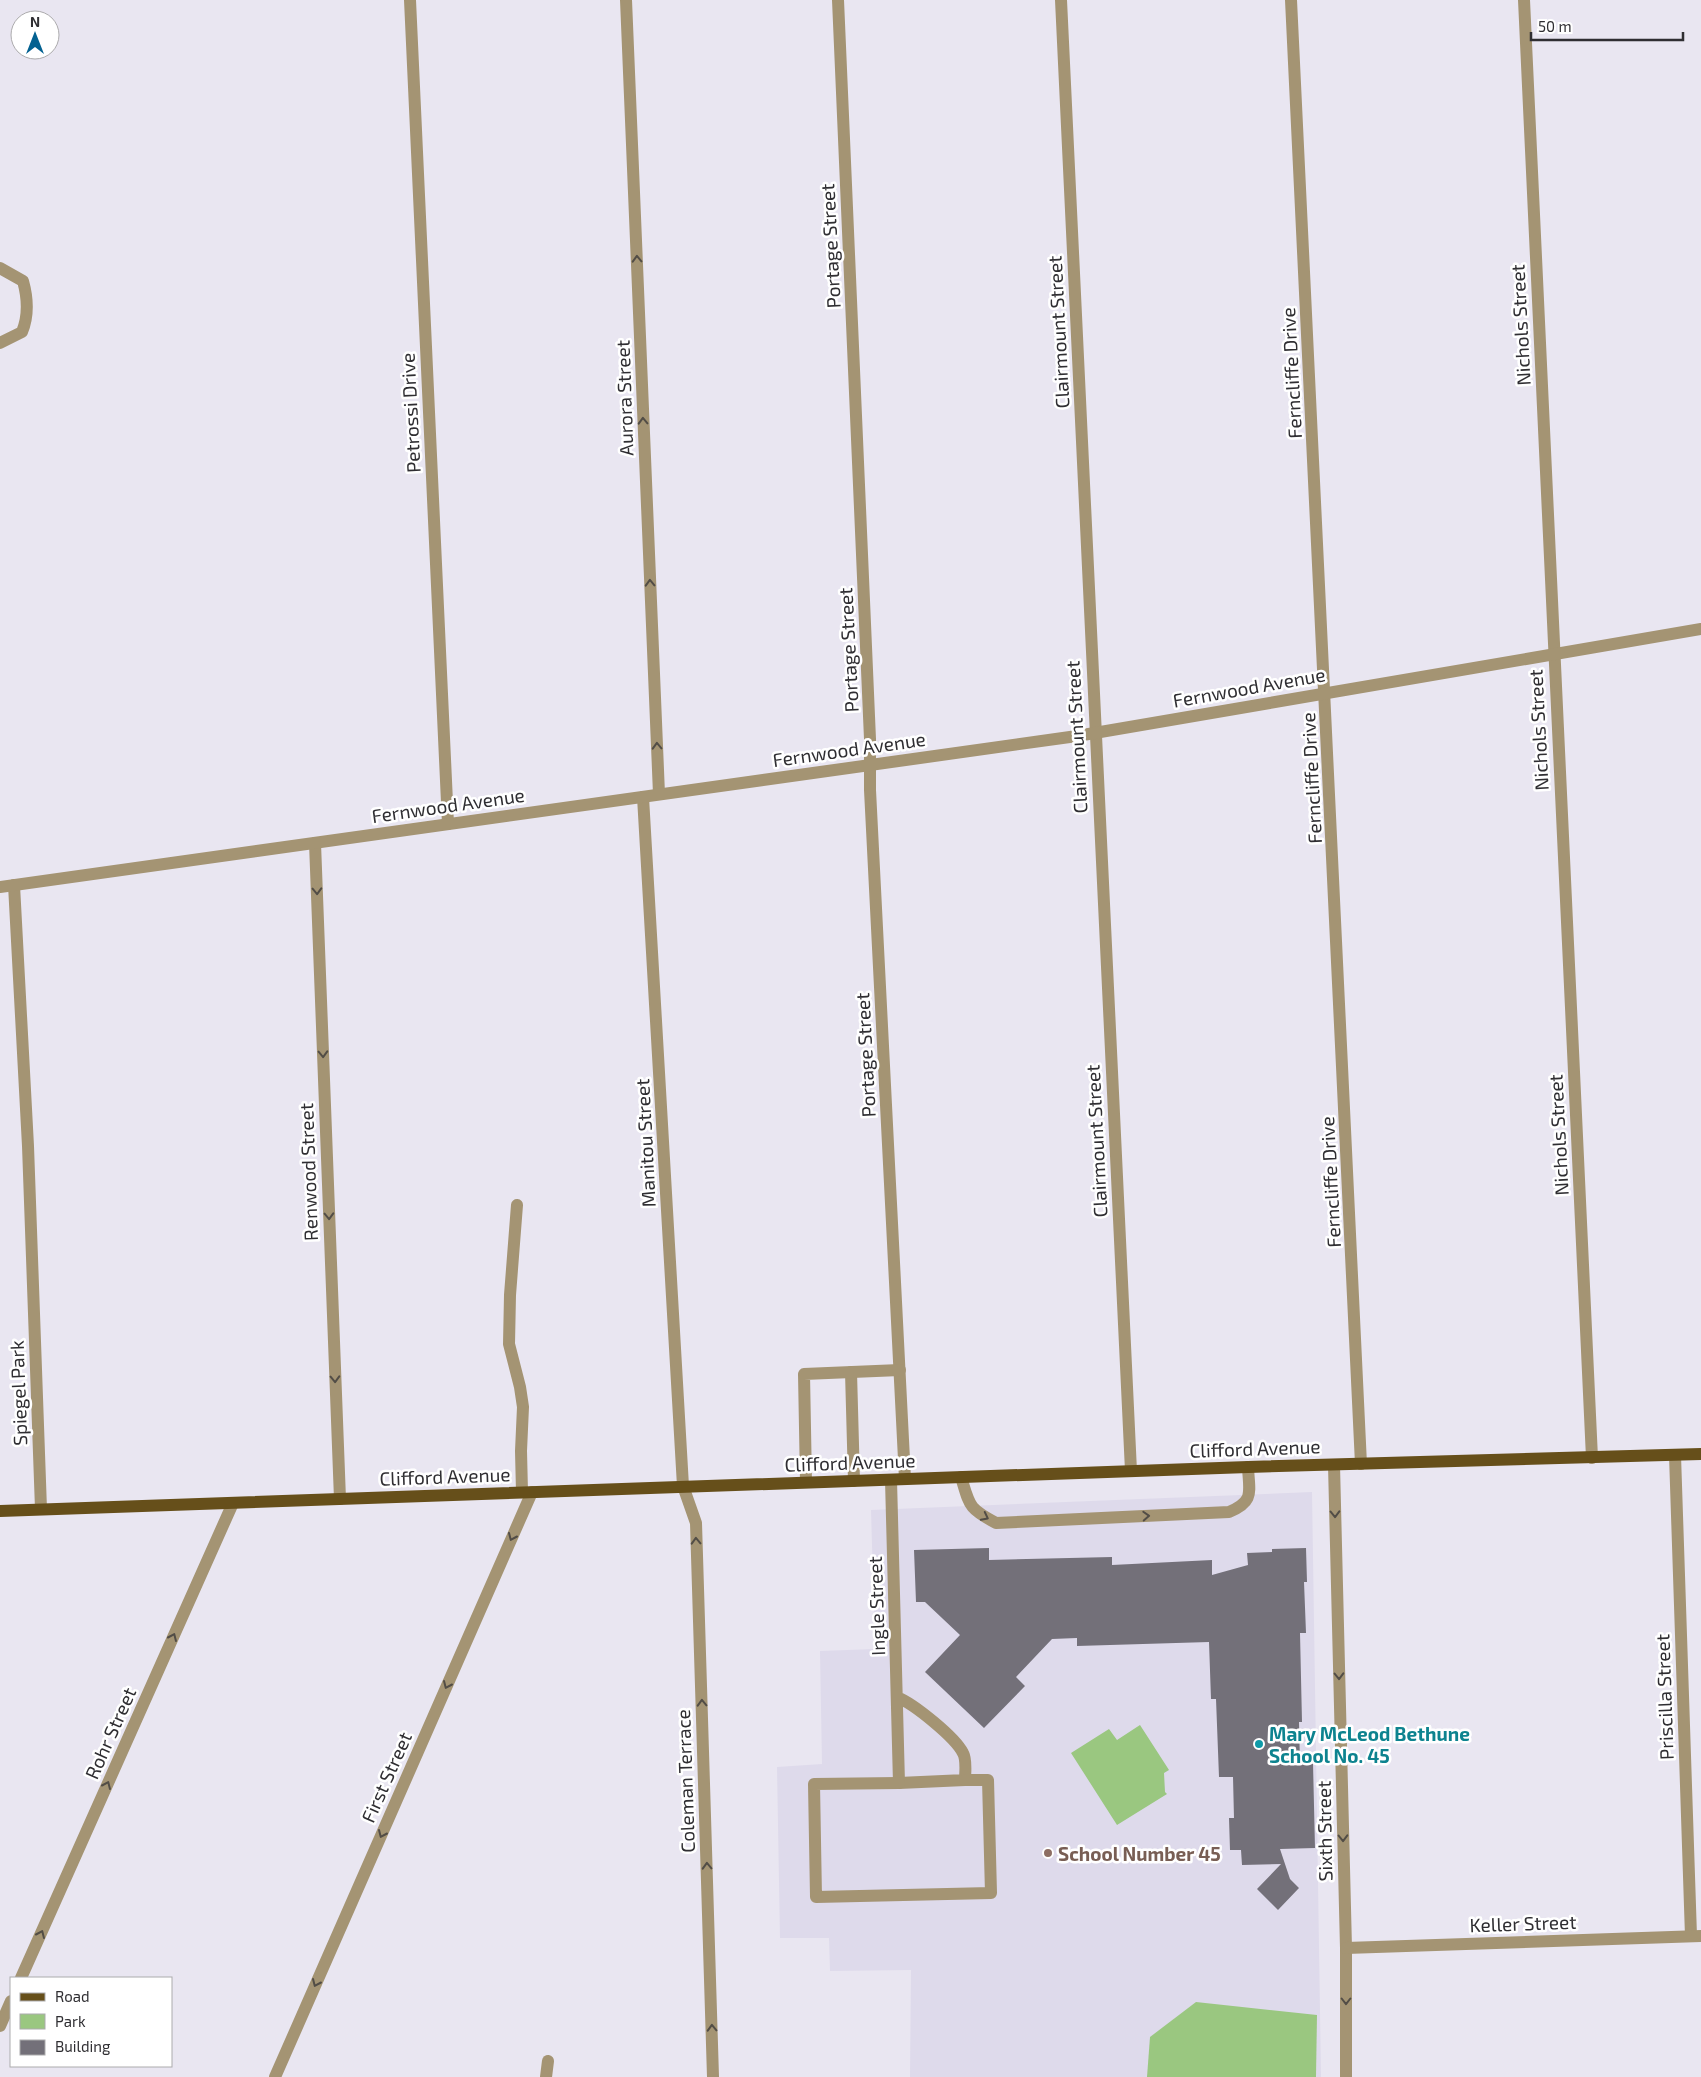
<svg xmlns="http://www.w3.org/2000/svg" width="1701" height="2077" font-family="'Exo 2',sans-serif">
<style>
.built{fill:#dedaeb}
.green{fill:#9ac780}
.building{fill:#737079}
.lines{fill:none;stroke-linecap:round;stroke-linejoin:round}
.minor{stroke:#a49473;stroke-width:12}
.major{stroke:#664f1a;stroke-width:12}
.oneway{stroke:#524d46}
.culture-dot{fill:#0f9aa8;stroke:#fff;stroke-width:2}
.education-dot{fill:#8d6e63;stroke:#fff;stroke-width:2}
.labels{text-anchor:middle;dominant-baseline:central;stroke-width:5;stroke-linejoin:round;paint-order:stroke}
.street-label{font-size:19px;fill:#2f2e32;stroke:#fff}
.culture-label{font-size:19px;font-weight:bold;fill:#0d838f;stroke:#fff;text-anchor:start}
.education-label{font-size:19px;font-weight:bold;fill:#785e54;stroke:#fff;text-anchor:start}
</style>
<rect width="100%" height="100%" fill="#e9e6f1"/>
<!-- built -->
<polygon class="built" points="1312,1492 1321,2077 910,2077 911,1970 830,1971 829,1938 780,1938 777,1767 822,1764 820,1651 875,1649 871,1510"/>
<!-- green -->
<g class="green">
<polygon points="1140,1725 1169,1770 1164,1773 1165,1792 1167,1794 1117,1825 1071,1753 1109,1729 1117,1740"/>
<polygon points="1196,2002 1317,2015 1316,2077 1147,2077 1150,2037"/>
</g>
<!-- building -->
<polygon class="building" points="989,1548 989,1560 1112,1557 1112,1565 1212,1560 1212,1575 1248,1565 1247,1553 1272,1552 1272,1549 1306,1548 1307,1582 1304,1582 1306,1633 1300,1633 1302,1722 1299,1722 1300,1763 1313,1763 1315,1848 1280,1849 1290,1879 1299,1888 1278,1910 1257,1889 1281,1864 1242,1865 1241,1850 1230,1850 1229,1818 1234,1818 1233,1777 1219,1777 1216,1699 1211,1699 1209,1642 1077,1646 1077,1638 1052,1639 1016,1677 1025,1686 984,1728 925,1672 960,1635 925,1602 916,1602 914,1550"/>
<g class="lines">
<!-- minor -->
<g class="minor">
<polyline points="410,0 448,824"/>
<polyline points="626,0 659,794"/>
<polyline points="838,0 870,739 870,790 905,1479"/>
<polyline points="1061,0 1131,1471"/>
<polyline points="1291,0 1361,1464"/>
<polyline points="1524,0 1592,1458"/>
<path d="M0,268L23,281C28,299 29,315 22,332L0,343"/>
<polyline points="643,797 683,1486 696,1523 713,2077"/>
<polyline points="315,843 340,1499"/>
<polyline points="14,885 28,1146 41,1509"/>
<polyline points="0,887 1077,736 1701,629"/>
<polyline points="517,1205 510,1295 509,1344 520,1387 523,1407 521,1451 522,1492"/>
<polyline points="851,1372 854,1481"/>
<polyline points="1675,1455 1691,1936"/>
<polyline points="1334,1465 1346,1948 1346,2077"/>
<path d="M961,1477C970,1506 968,1508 996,1523L1229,1512C1255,1501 1249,1492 1248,1467"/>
<path d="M891,1480L899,1783L965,1780C965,1773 967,1760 963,1753C955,1737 914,1704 897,1697"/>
<polyline points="806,1482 804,1374 900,1370"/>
<polyline points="899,1783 814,1784 816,1897 991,1893 988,1780 965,1780"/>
<polyline points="1346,1948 1701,1936"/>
<polyline points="21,1978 233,1503"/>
<polyline points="0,2026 11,2001"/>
<polyline points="275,2077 532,1492"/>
<polyline points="546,2077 548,2061"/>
</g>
<!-- major -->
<polyline class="major" points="0,1511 1248,1467 1701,1454"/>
</g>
<!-- one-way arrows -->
<defs><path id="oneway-chevron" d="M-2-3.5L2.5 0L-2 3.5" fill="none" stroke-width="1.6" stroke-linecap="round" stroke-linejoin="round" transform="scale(1.25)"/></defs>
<g class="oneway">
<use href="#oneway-chevron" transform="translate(637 259) rotate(-92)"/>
<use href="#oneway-chevron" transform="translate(643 421) rotate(-92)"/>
<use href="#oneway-chevron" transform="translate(650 583) rotate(-92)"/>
<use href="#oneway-chevron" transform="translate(657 746) rotate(-92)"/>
<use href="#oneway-chevron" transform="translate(317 891) rotate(88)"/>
<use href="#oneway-chevron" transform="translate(323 1054) rotate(88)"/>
<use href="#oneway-chevron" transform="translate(329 1216) rotate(88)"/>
<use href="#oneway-chevron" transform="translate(335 1379) rotate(88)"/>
<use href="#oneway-chevron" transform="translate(1335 1514) rotate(89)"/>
<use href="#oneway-chevron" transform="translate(1146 1516) rotate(-3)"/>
<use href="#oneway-chevron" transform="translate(985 1517) rotate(27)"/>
<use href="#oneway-chevron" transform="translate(512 1537) rotate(114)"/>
<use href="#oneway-chevron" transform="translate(696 1541) rotate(-92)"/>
<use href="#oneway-chevron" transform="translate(173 1637) rotate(-66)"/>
<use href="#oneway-chevron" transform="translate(1339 1676) rotate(89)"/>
<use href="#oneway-chevron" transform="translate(447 1685) rotate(114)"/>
<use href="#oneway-chevron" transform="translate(702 1703) rotate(-92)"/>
<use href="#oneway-chevron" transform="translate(107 1785) rotate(-66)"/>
<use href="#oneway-chevron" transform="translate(382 1834) rotate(114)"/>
<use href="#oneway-chevron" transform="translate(1343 1838) rotate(89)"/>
<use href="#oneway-chevron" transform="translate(707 1866) rotate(-92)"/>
<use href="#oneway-chevron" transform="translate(41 1934) rotate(-66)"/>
<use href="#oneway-chevron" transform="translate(316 1983) rotate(114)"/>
<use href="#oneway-chevron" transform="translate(1346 2001) rotate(90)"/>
<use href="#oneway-chevron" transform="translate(712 2028) rotate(-92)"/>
</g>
<!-- markers -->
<circle class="culture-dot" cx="1259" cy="1744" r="5"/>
<circle class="education-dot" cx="1048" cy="1853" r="5"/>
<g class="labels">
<!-- street labels -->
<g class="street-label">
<text transform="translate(830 246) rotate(-93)">Portage Street</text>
<text transform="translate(1520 325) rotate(-93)">Nichols Street</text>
<text transform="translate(1058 332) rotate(-93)">Clairmount Street</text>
<text transform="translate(1291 373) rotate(-93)">Ferncliffe Drive</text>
<text transform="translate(624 398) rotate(-92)">Aurora Street</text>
<text transform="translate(410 413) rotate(-93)">Petrossi Drive</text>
<text transform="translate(848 650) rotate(-93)">Portage Street</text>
<text transform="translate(1249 687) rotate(-10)">Fernwood Avenue</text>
<text transform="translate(1538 730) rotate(-93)">Nichols Street</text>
<text transform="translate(1076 737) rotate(-93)">Clairmount Street</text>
<text transform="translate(849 749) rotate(-8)">Fernwood Avenue</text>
<text transform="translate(1311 778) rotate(-93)">Ferncliffe Drive</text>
<text transform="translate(448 805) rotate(-8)">Fernwood Avenue</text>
<text transform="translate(865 1055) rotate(-93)">Portage Street</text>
<text transform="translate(1558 1135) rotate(-93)">Nichols Street</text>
<text transform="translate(1096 1141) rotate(-93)">Clairmount Street</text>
<text transform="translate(645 1143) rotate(-93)">Manitou Street</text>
<text transform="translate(308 1172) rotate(-92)">Renwood Street</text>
<text transform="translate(1330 1182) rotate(-93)">Ferncliffe Drive</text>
<text transform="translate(18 1393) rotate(-92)">Spiegel Park</text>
<text transform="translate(1255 1448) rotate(-2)">Clifford Avenue</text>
<text transform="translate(850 1462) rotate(-2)">Clifford Avenue</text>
<text transform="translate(445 1476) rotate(-2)">Clifford Avenue</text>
<text transform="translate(876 1606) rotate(-92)">Ingle Street</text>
<text transform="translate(1664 1697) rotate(-92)">Priscilla Street</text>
<text transform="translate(110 1733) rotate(-66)">Rohr Street</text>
<text transform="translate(386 1777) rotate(-66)">First Street</text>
<text transform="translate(685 1781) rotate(-92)">Coleman Terrace</text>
<text transform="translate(1324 1831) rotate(-91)">Sixth Street</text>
<text transform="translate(1523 1923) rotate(-2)">Keller Street</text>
</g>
<!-- culture labels -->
<g class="culture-label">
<text x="1269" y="1733">Mary McLeod Bethune<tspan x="1269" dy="22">School No. 45</tspan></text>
</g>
<!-- education labels -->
<g class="education-label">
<text x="1058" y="1853">School Number 45</text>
</g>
</g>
<!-- legend -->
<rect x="10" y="1977" width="162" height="90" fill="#ffffff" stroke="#acabad"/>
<rect x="20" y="1993" width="25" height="8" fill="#664f1a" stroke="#acabad"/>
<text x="55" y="2002" font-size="15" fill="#2f2e32">Road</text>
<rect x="20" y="2014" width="25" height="15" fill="#9ac780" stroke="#acabad"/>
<text x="55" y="2027" font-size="15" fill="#2f2e32">Park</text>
<rect x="20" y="2040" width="25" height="15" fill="#737079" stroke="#acabad"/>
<text x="55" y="2052" font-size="15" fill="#2f2e32">Building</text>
<!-- north arrow -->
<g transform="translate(35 35)"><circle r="24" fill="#ffffff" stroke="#acabad"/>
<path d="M0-4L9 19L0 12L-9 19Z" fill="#036191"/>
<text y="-8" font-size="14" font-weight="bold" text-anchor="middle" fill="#2f2e32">N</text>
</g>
<!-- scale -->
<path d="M1531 32v8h152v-8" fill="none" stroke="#2f2e32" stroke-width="2.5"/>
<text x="1538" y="32" font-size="15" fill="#2f2e32" stroke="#ffffff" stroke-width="4" paint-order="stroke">50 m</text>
</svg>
